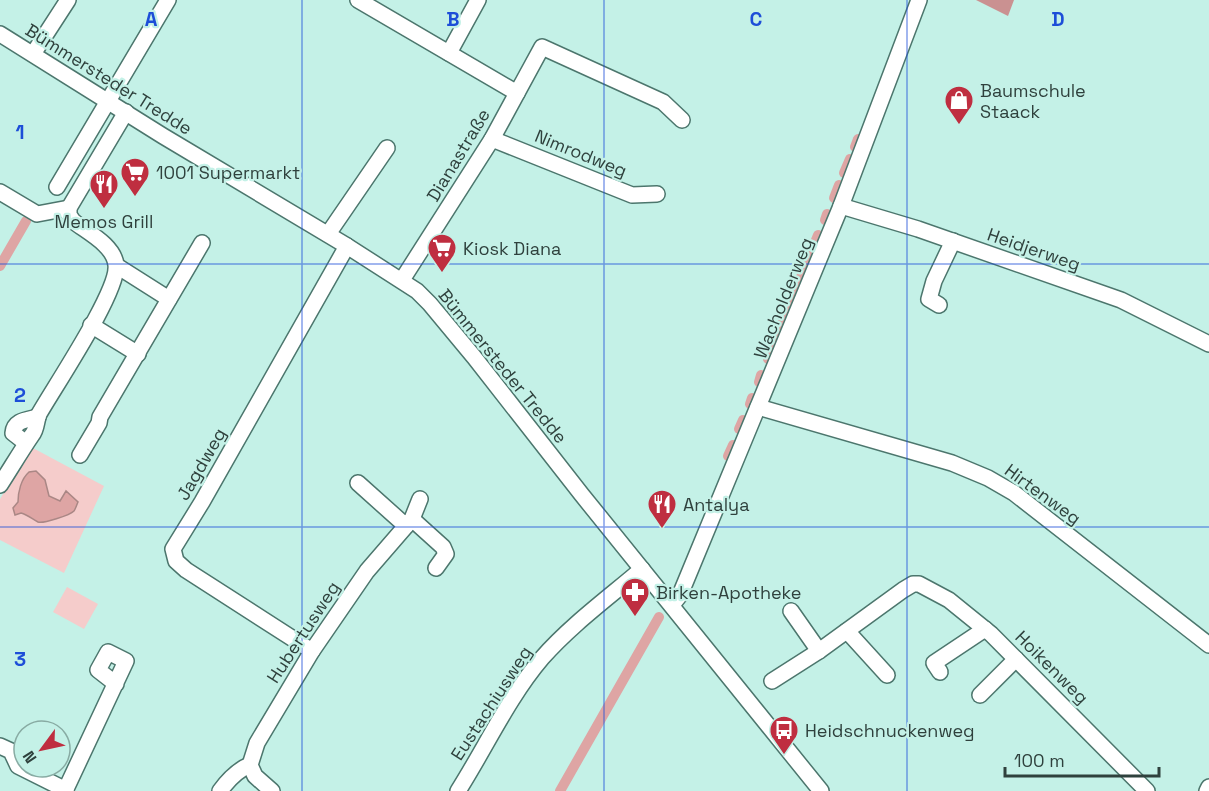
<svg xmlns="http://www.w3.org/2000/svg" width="1209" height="791" font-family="'Space Grotesk',sans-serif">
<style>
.green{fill:#f5cccb}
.forest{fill:#ca9191}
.water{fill:#dea5a4;stroke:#aa8785;stroke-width:1.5}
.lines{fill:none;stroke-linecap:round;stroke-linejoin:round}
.canal{stroke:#dea5a4;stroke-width:10}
.minor-casing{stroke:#4c766d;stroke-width:18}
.minor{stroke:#fff;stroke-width:15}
.grid{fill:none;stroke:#1d4ed8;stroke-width:1.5;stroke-opacity:0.55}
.labels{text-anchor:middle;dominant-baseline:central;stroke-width:4.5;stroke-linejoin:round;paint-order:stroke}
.street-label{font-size:18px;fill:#2f413d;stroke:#c4f1e7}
.poi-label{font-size:18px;fill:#2f413d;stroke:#c4f1e7;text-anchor:start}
.grid-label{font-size:20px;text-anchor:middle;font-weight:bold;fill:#1d4ed8;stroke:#c4f1e7;stroke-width:4.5;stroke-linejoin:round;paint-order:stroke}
</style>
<rect width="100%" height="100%" fill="#c4f1e7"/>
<!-- green -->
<g class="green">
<polygon points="31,447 104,486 64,573 0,540 0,499"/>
<polygon points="67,587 98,604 84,629 53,612"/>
</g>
<!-- forest -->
<polygon class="forest" points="976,0 1014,0 1008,16"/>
<!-- water -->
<path class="water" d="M36,471L45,480L49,496L60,501L66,491L78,502C77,504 75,510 74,511C70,515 43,524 38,522C32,519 28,515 21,513L15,515L13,508L18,502C18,492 21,479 29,472Z"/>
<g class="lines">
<!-- canal -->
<g class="canal">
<polyline points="855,147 858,139"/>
<polyline points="844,173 850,159"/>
<polyline points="834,198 839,185"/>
<polyline points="825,220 827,214"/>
<polyline points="0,266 26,221"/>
<polyline points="768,359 818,235"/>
<polyline points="759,382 761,375"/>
<polyline points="750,404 752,398"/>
<polyline points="739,429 743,420"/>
<polyline points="728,456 733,445"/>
<polyline points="560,791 659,617"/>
</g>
<!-- minor casing -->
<g class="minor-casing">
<g id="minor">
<polyline points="358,0 517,93"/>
<polyline points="0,34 163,136 347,246 417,291 430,304 474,357 582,495 821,791"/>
<polyline points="449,53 478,0"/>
<polyline points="33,54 68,0"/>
<polyline points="492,139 632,195 657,194"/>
<polyline points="57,187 168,0"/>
<polyline points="0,192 37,214 69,208"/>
<polyline points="841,206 918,229 1121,300 1209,344"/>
<polyline points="328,234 387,148"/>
<polyline points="117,266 169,299"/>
<polyline points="402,280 492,139 542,47 663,102 682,120"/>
<polyline points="939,305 929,299 934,281 953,241"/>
<polyline points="91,325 138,354"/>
<polyline points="758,407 952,463 988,478 1014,493 1209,645"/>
<path d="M27,440H22L13,433C14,420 27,420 38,417"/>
<polyline points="80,455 99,423 100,417 202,243"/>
<polyline points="358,483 406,526"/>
<path d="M0,485C11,468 21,451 32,435C37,429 36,421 39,414C55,386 119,291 116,265C114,245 87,232 73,221L69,215V208L126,112"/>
<polyline points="412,519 443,547 446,554 436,568"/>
<polyline points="672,605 680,595 841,206 919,0"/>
<polyline points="791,611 819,651"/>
<polyline points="847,631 887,675"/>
<polyline points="312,651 186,570 176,561 173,549 202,502 347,246"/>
<polyline points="940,672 934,663 985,629"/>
<polyline points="772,681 819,651 903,590 913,584 919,584 949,600 991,634 1147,791"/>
<polyline points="980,695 1016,659"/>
<polyline points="0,746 11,751 18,766 66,790"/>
<polyline points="65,791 126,661 108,652 98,670 116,684"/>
<path d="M220,791C228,780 237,770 250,765"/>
<polyline points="272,791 255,776 250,765 257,743 312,651 367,571 412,519 420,499"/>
<path d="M458,791C486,747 508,698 542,658C571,625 608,598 642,569"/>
<polyline points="1207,791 1209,787"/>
</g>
</g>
<!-- minor -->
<use href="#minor" class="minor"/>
</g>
<!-- grid -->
<path class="grid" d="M302,0V791M604,0V791M907,0V791M0,264H1209M0,527H1209"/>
<!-- icons -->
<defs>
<g id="shop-pin" transform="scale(1.5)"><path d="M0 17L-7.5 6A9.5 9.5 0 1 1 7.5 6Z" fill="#bf2e40" stroke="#c4f1e7"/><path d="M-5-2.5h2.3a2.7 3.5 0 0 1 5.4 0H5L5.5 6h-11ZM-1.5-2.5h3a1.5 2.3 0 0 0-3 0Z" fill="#fff"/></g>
<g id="supermarket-pin" transform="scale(1.5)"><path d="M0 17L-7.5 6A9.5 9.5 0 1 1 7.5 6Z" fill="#bf2e40" stroke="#c4f1e7"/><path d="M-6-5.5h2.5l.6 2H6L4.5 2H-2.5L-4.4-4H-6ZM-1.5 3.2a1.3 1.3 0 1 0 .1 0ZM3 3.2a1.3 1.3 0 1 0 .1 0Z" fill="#fff"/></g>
<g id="restaurant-pin" transform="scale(1.5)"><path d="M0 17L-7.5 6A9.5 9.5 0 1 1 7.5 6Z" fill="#bf2e40" stroke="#c4f1e7"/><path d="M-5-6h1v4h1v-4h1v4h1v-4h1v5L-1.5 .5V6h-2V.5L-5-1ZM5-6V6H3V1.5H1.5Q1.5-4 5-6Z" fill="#fff"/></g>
<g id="pharmacy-pin" transform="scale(1.5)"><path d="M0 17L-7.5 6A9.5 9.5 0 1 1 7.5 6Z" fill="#bf2e40" stroke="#c4f1e7"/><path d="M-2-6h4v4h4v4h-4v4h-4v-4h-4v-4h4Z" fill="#fff"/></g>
<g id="bus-pin" transform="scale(1.5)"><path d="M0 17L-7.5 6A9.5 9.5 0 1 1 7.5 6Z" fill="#bf2e40" stroke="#c4f1e7"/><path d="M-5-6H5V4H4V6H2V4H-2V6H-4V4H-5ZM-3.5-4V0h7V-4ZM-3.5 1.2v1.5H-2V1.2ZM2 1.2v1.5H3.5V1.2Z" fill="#fff"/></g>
</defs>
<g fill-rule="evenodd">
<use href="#shop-pin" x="959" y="100"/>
<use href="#supermarket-pin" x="135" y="172"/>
<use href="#restaurant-pin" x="104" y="184"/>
<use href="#supermarket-pin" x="442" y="248"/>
<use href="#restaurant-pin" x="662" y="504"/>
<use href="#pharmacy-pin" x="635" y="592"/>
<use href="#bus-pin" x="784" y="730"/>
</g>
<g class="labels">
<!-- street labels -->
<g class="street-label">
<text transform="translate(109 79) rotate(32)">Bümmersteder Tredde</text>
<text transform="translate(581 153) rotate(22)">Nimrodweg</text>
<text transform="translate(458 155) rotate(-59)">Dianastraße</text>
<text transform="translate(1034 249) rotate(19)">Heidjerweg</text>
<text transform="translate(783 298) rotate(-68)">Wacholderweg</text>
<text transform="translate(503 366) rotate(51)">Bümmersteder Tredde</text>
<text transform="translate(201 464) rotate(-60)">Jagdweg</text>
<text transform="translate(1043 494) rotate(36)">Hirtenweg</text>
<text transform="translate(303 632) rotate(-57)">Hubertusweg</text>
<text transform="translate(1052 667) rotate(45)">Hoikenweg</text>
<text transform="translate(491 703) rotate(-57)">Eustachiusweg</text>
</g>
<!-- poi labels -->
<g class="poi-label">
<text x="980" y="90">Baumschule<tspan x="980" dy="21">Staack</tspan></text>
<text x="156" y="172">1001 Supermarkt</text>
<text x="104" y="221" text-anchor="middle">Memos Grill</text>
<text x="463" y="248">Kiosk Diana</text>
<text x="683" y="504">Antalya</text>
<text x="656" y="592">Birken-Apotheke</text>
<text x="805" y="730">Heidschnuckenweg</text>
</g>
</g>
<g class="grid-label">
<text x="151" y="26">A</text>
<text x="453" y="26">B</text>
<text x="756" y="26">C</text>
<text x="1058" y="26">D</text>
<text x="20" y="139">1</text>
<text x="20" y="402">2</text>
<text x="20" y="666">3</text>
</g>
<!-- north arrow -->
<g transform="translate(42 749) rotate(237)"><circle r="28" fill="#c4f1e7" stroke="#88aba3" stroke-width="1.5"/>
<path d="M0-4.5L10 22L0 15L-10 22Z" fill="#bf2e40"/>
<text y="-9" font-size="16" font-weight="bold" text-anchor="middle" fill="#2f413d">N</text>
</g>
<!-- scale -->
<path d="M1005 767v9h154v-9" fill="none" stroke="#2f413d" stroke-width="3"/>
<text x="1014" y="767" font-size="18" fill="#2f413d" stroke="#c4f1e7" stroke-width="4.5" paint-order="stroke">100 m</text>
</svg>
